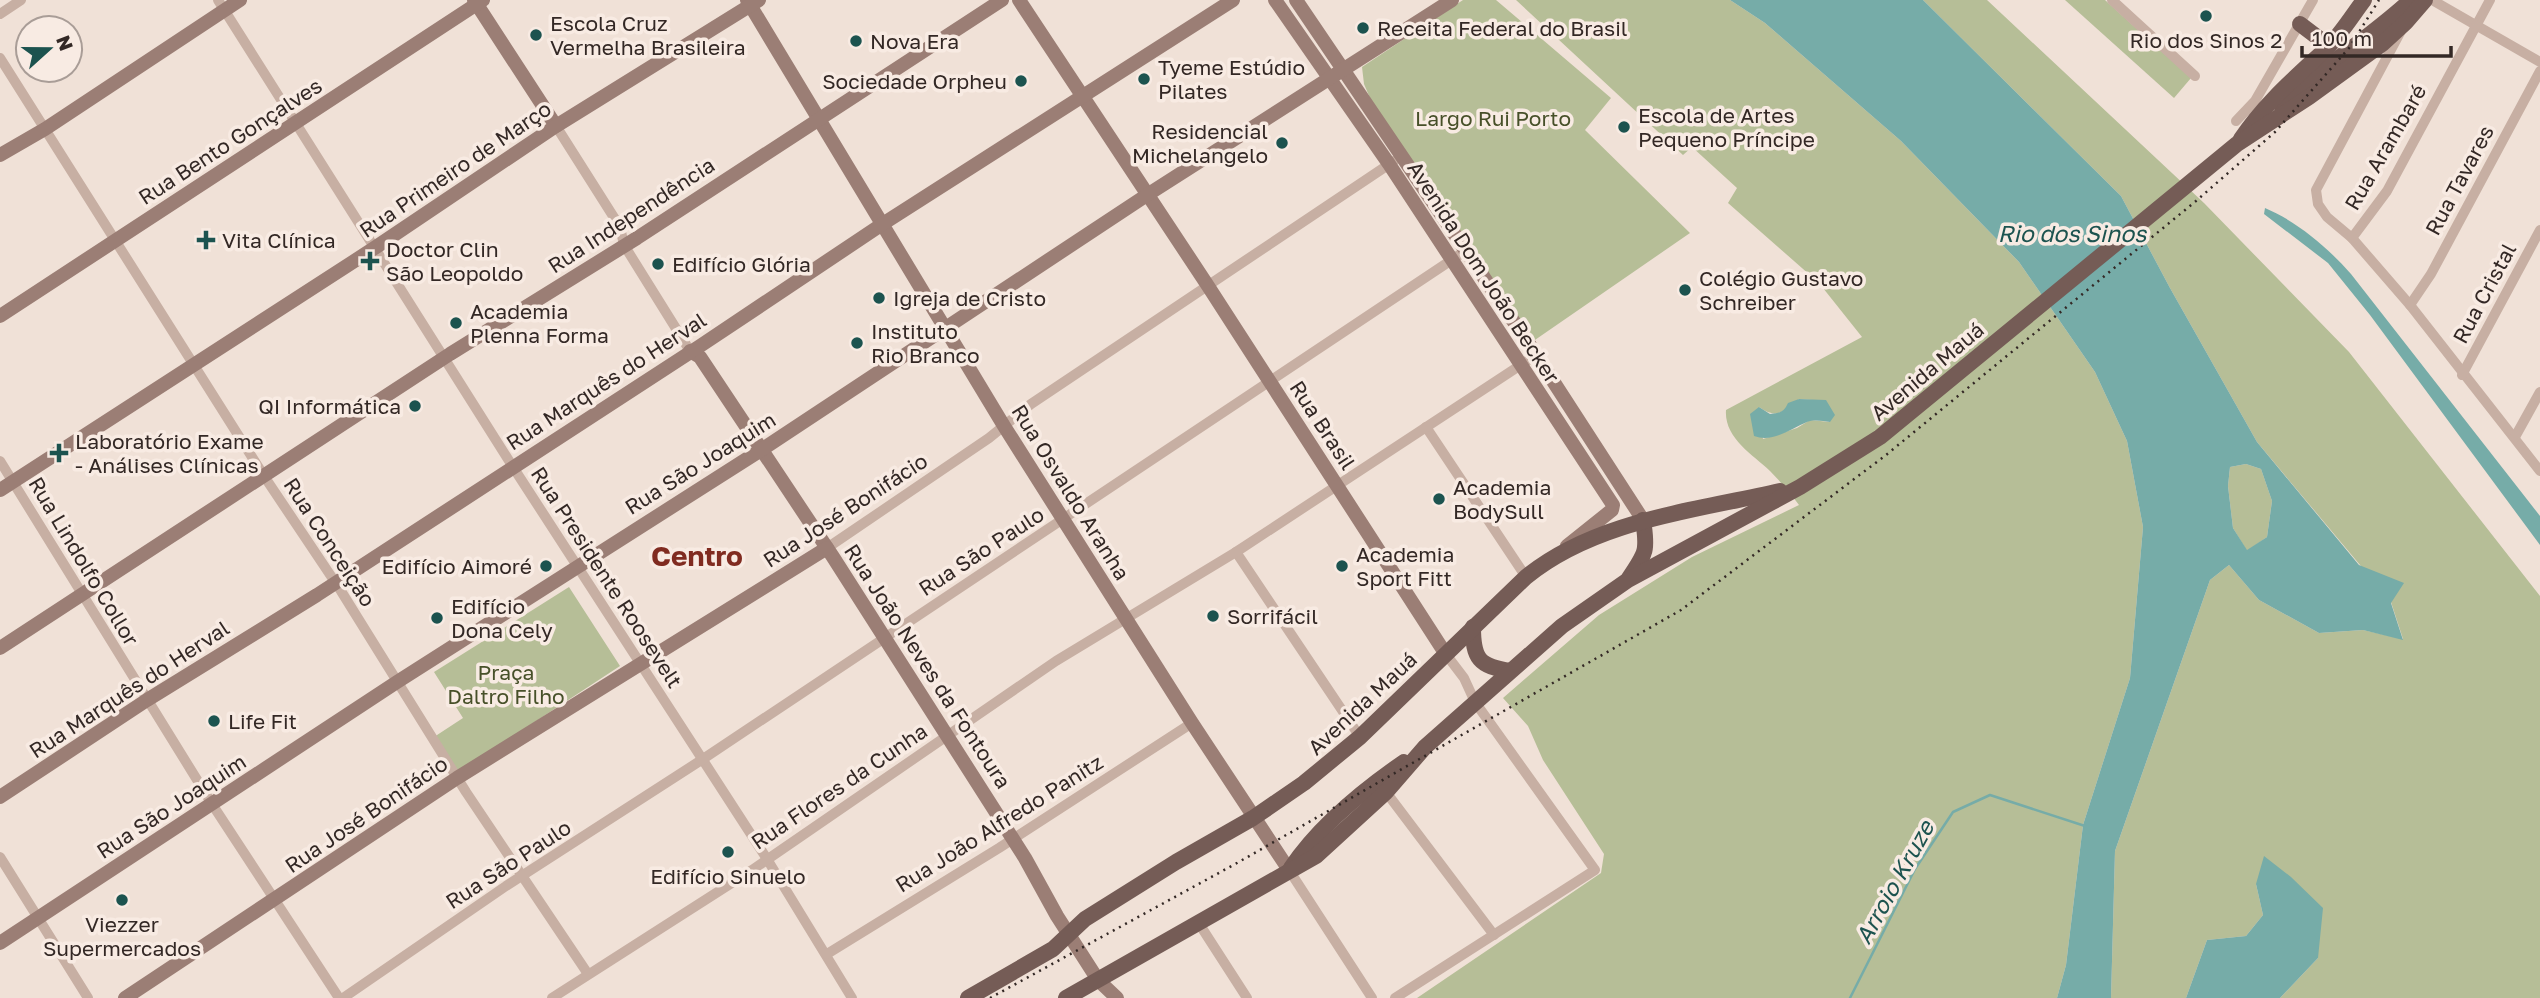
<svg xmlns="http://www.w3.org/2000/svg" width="2540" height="998" font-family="'Golos Text',sans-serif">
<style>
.green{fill:#b6be97;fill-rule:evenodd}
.water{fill:#76aca8;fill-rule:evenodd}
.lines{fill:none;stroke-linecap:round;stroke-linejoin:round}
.stream{stroke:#76aca8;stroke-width:2.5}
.street{stroke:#c7afa3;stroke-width:10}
.secondary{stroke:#9b7e75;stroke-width:14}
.primary{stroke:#755c56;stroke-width:16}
.rail{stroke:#332825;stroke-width:2.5;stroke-dasharray:2 5;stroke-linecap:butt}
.poi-dot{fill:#1c534f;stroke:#f8ebe3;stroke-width:2.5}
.labels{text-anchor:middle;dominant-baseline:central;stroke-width:7;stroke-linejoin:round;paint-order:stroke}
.poi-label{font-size:21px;fill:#332825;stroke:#f8ebe3;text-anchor:start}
.park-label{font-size:21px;fill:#475029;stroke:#f8ebe3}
.street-label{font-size:21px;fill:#332825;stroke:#f8ebe3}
.water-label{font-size:23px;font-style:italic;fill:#1c534f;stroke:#f8ebe3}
.district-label{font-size:28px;font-weight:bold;fill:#802b20;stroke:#f8ebe3}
</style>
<rect width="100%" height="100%" fill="#f0e1d7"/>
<!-- green -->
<g class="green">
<polygon points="1463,0 1496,0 1611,98 1585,130 1690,233 1532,342 1373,105 1364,84 1362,67"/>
<path d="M1516,0H1730L1765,23L1901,141L2019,262L2095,372L2127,441L2143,527L2130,678L2083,825L2066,965L2057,998H1417L1601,873L1604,854L1543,760L1528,726L1503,698L1599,615L1692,557L1799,505C1791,494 1780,481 1770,471C1752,454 1724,438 1726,410L1862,337L1819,283L1728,203L1737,188L1692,147L1683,155ZM1799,399L1826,401L1830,422L1810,420L1797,428L1763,439L1759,407C1778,420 1783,411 1799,399Z"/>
<polygon points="1923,0 1987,0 2204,203 2349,352 2540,596 2540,998 2280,998 2318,958 2256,884 2263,915 2246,936 2207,940 2186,998 2111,998 2115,851 2210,580 2229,565 2259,600 2319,633 2363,630 2403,639 2391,602 2257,442 2170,288 2121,196"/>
<polygon points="2065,0 2105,0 2191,78 2174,98"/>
<polygon points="2246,464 2261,469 2272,501 2267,537 2247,551 2233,528 2228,486 2230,467"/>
<polygon points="569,587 620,666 457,773 434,737 463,718 434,672"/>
</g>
<!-- water -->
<g class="water">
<path d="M1730,0H1923L2121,196L2170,288L2257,442L2359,565L2404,583L2391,603L2403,640L2363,630L2319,633L2259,600L2229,565L2210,580L2115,851L2111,998H2057L2066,965L2083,825L2130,678L2143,527L2127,441L2095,372L2019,262L1901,141L1765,23ZM2246,464L2261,469L2272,501L2267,537L2247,550L2233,528L2228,486L2230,467Z"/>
<path d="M2265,208C2298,222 2327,247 2351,274L2540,516V545L2370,315L2328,263L2264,214Z"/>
<path d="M1799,399L1826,400L1835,415L1830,422C1823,421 1814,419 1807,422C1790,429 1773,443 1754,436L1750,414L1759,407L1770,414C1780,413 1784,412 1788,403Z"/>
<polygon points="2264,856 2291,877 2323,908 2318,958 2280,998 2186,998 2207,940 2246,936 2263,915 2256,884"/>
</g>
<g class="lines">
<!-- stream -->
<polyline class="stream" points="1850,998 1915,869 1953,812 1990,795 2085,826"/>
<!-- street -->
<g class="street">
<polyline points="218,0 513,467 767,859 852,998"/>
<polyline points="2112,0 2195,76"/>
<polyline points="2432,0 2540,62"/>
<polyline points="0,14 21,0"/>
<polyline points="2401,31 2316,190 2318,204 2327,217 2352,238 2410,305 2540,471"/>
<polyline points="0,58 264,476 341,591 466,792 588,974"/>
<polyline points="2236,121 2255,101 2313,0"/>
<polyline points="556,126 620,227 624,245 690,351"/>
<polyline points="2352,238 2387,191 2490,0"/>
<polyline points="2410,305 2431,274 2540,71"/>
<polyline points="2462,375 2540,230"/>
<polyline points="1426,427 1526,577"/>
<polyline points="2515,437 2540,392"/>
<polyline points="0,461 212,804 339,998"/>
<polyline points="827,548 989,438 1031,404 1394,161"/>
<polyline points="1236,552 1360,737"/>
<polyline points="1386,792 1494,935"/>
<polyline points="0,857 88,998"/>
<polyline points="1289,870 1372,998"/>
<polyline points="1198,922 1247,998"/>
<polyline points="827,954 999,848 1192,723"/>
<polyline points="343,998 506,886 703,759 1465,251"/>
<polyline points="552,998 752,870 1056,661 1236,552 1536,355"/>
<polyline points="1395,998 1595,870 1475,702 1464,678 1445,653"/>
</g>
<!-- secondary -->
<g class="secondary">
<polyline points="474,0 556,126"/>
<polyline points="747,0 1004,426 1192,723 1289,870"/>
<polyline points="1019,0 1208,286 1445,653"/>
<polyline points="1275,0 1389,164 1613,505 1612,510 1567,546"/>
<polyline points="1296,0 1531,347 1643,520"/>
<polyline points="0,155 45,129 240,0"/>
<polyline points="0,316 483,0"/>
<polyline points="690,351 700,357 833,557 1025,858 1057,916 1098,980 1117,998"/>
<polyline points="0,490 376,247 556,126 759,0"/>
<polyline points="0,648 450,354 637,238 1002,0"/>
<polyline points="0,797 147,700 317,595 700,346 881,225 1233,0"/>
<polyline points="0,943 397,682 761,450 1147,195 1452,0"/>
<polyline points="125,998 457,778 827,548"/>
</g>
<!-- primary -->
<g class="primary">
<polyline points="2300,24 2329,46"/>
<path d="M2282,107C2321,67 2370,38 2411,0"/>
<path d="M2241,139C2265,103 2296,77 2327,48C2341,34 2352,16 2364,0"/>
<path d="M1629,578C1646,553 1648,551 1643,520"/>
<path d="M1473,627C1473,659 1479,666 1510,671"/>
<path d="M1291,868C1319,826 1362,791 1404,762"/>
<path d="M968,998L1053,949L1085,919L1176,862L1253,818L1304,783L1360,737L1526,577C1596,520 1694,511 1780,491"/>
<polyline points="1066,998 1316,856 1386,792 1425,747 1562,626 1628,580 1800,487 1880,437 2237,144 2309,97 2382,44 2406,22 2425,0"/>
</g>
<!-- rail -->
<polyline class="rail" points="990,998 1237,863 1681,610 1886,455 2196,201 2275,132 2349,48 2379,0"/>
</g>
<!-- markers -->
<g class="poi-dot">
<circle cx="2206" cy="16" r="7"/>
<circle cx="1363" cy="28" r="7"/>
<circle cx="536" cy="35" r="7"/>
<circle cx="856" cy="41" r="7"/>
<circle cx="1144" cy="79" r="7"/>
<circle cx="1021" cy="81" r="7"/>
<circle cx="1624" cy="127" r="7"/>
<circle cx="1282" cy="143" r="7"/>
<path d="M202.5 229.5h7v7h7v7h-7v7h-7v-7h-7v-7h7z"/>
<path d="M366.5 250.5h7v7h7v7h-7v7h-7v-7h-7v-7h7z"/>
<circle cx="658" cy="264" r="7"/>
<circle cx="1685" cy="290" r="7"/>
<circle cx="879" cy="298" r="7"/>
<circle cx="456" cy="323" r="7"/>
<circle cx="857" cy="343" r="7"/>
<circle cx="415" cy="406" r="7"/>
<path d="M55.5 442.5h7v7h7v7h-7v7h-7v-7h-7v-7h7z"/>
<circle cx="1439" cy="499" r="7"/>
<circle cx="546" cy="566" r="7"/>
<circle cx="1342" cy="566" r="7"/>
<circle cx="1213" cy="616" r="7"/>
<circle cx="437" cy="618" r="7"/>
<circle cx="214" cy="721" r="7"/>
<circle cx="728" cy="852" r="7"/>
<circle cx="122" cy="900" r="7"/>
</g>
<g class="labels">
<!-- poi labels -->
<g class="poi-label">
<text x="550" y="23">Escola Cruz<tspan x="550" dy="24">Vermelha Brasileira</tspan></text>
<text x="1377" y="28">Receita Federal do Brasil</text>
<text x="2206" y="40" text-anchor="middle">Rio dos Sinos 2</text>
<text x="870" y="41">Nova Era</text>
<text x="1158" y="67">Tyeme Estúdio<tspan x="1158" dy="24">Pilates</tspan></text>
<text x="1007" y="81" text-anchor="end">Sociedade Orpheu</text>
<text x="1638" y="115">Escola de Artes<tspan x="1638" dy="24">Pequeno Príncipe</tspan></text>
<text x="1268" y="131" text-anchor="end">Residencial<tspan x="1268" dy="24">Michelangelo</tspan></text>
<text x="222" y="240">Vita Clínica</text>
<text x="386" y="249">Doctor Clin<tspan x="386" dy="24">São Leopoldo</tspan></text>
<text x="672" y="264">Edifício Glória</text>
<text x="1699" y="278">Colégio Gustavo<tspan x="1699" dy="24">Schreiber</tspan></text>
<text x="893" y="298">Igreja de Cristo</text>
<text x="470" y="311">Academia<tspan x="470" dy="24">Plenna Forma</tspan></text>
<text x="871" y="331">Instituto<tspan x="871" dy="24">Rio Branco</tspan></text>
<text x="401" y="406" text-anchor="end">QI Informática</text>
<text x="75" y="441">Laboratório Exame<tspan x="75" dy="24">- Análises Clínicas</tspan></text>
<text x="1453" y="487">Academia<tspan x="1453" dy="24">BodySull</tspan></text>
<text x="1356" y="554">Academia<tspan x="1356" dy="24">Sport Fitt</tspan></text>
<text x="532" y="566" text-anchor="end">Edifício Aimoré</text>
<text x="451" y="606">Edifício<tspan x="451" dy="24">Dona Cely</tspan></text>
<text x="1227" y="616">Sorrifácil</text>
<text x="228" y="721">Life Fit</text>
<text x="728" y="876" text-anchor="middle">Edifício Sinuelo</text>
<text x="122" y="924" text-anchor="middle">Viezzer<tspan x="122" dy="24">Supermercados</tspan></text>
</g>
<!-- park labels -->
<g class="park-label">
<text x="1493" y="118">Largo Rui Porto</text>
<text x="506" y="672">Praça<tspan x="506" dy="24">Daltro Filho</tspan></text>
</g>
<!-- street labels -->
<g class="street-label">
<text transform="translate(230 141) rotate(-33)">Rua Bento Gonçalves</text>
<text transform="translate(2385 147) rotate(-60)">Rua Arambaré</text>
<text transform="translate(455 169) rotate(-34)">Rua Primeiro de Março</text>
<text transform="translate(2459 180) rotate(-62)">Rua Tavares</text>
<text transform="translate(631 215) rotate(-33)">Rua Independência</text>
<text transform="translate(1484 272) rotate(57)">Avenida Dom João Becker</text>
<text transform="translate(2484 293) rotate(-62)">Rua Cristal</text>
<text transform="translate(1927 371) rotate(-40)">Avenida Mauá</text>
<text transform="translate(606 381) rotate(-33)">Rua Marquês do Herval</text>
<text transform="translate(1323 425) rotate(57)">Rua Brasil</text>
<text transform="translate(700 463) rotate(-32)">Rua São Joaquim</text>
<text transform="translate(1071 492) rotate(58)">Rua Osvaldo Aranha</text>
<text transform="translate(845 510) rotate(-33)">Rua José Bonifácio</text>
<text transform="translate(330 542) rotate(57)">Rua Conceição</text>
<text transform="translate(981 551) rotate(-33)">Rua São Paulo</text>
<text transform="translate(84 561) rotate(59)">Rua Lindolfo Collor</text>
<text transform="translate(607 577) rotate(57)">Rua Presidente Roosevelt</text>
<text transform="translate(928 666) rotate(57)">Rua João Neves da Fontoura</text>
<text transform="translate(129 689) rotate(-33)">Rua Marquês do Herval</text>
<text transform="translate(1362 703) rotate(-43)">Avenida Mauá</text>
<text transform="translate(839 786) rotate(-34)">Rua Flores da Cunha</text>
<text transform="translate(171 806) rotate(-33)">Rua São Joaquim</text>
<text transform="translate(366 814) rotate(-34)">Rua José Bonifácio</text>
<text transform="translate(999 823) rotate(-32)">Rua João Alfredo Panitz</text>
<text transform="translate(508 864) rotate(-33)">Rua São Paulo</text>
</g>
<!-- water labels -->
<g class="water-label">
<text x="2072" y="233">Rio dos Sinos</text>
<text transform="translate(1894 882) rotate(-61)">Arroio Kruze</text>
</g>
<!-- district labels -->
<g class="district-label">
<text x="697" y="555">Centro</text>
</g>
</g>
<!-- north arrow -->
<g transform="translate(49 49) rotate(69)"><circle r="33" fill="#f8ebe3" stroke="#a99d97" stroke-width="2"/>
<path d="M0-5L12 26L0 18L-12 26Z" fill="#1c534f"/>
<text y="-10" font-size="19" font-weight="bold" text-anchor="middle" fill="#332825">N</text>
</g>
<!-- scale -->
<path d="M2302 46v10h149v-10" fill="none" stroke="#332825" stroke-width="3.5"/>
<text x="2312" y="46" font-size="21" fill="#332825" stroke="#f8ebe3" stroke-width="5" paint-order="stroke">100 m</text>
</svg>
